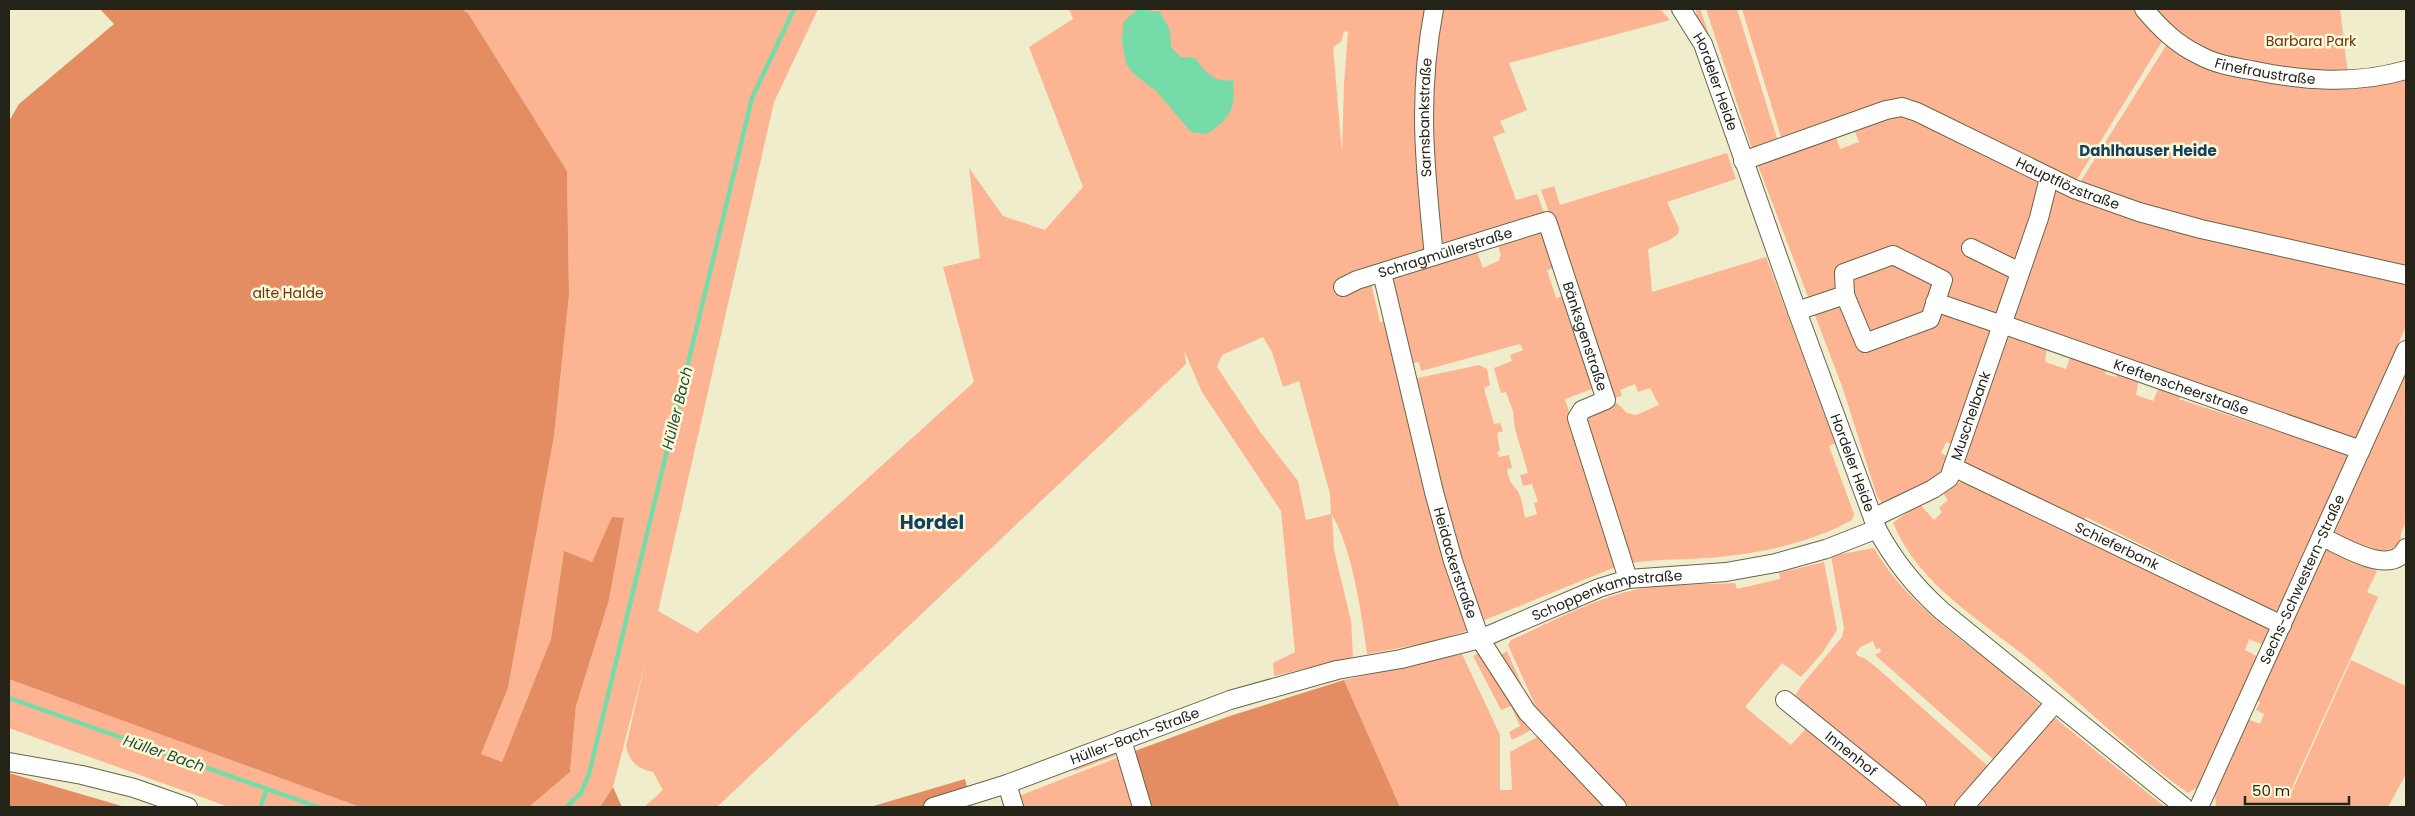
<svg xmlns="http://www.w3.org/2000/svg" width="2415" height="816" font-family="Poppins,sans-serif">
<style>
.green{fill:#fcb492;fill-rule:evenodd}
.forest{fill:#e48d62}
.water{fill:#75dca9}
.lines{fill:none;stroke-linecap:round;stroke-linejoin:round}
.stream{stroke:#75dca9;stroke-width:4.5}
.minor-casing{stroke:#686549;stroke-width:20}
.minor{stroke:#fff;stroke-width:18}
.labels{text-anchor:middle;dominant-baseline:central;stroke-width:5;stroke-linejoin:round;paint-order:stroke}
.park-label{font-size:14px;fill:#6a3213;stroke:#fdfad9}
.street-label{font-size:14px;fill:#242317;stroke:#fdfad9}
.neighbourhood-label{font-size:15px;font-weight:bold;fill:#124065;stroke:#fdfad9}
.water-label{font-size:15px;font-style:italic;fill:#204b37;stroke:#fdfad9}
.district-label{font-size:19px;font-weight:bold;fill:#124065;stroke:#fdfad9}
</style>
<rect width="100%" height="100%" fill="#efedcc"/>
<!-- green -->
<g class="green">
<path d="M461,9H818L774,102L658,611L697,633L974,382L943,267L980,258L969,168L1003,216L1045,230L1083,187L1029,47L1073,19L1069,9H1429L1424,251L1368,270L1380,322L1387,321L1472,629L1432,642L1367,654C1362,615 1352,548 1332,515L1334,550L1351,621L1353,657L1274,676L1273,663L1295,652L1281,511L1202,392L1184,350L1186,364L717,807H644L663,790L653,772C637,768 630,763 626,746L645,663L613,787L600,807H529L570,772L576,706L609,600L624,518H612L592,562L564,552L551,639L502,762L481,754L508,688L554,436L569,295L567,171L468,13ZM1344,31L1348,32L1344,84L1342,153L1333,47L1341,42ZM1263,337L1272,352L1283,387L1299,381L1330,494L1331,514L1306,520L1298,481L1261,433L1217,367L1222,355Z"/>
<polygon points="1439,9 1660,9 1670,20 1509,63 1527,110 1500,121 1505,132 1493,137 1516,200 1537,194 1545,215 1438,249 1429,134"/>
<polygon points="1696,9 1700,9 1713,46 1697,18"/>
<polygon points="1706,9 1737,9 1779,145 1753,152"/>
<polygon points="1739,9 2137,9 2163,40 2076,181 1912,102 1782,140 1742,9"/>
<path d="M2152,9H2340L2348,74C2313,75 2216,63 2188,43C2175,34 2163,20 2152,9Z"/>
<polygon points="2167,44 2236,73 2406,76 2406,267 2143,207 2079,184"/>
<polygon points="1900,113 2038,180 2041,186 2013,275 1955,446 1946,442 1941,453 1952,459 1944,477 1885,508 1877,496 1843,389 1756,160 1835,134 1840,149 1859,142 1854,129"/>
<path d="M1727,153L1736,179L1667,202L1679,228L1678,234L1670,240L1648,249L1652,292L1766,257L1835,443L1829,446L1854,514L1852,520C1808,544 1754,555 1704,558C1680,560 1655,559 1631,563L1583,417L1613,403H1617L1627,413L1636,415L1659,405L1650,388L1638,392L1635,384L1620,390L1622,396L1611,398L1584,314L1541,190L1554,186L1560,205Z"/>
<polygon points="2054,189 2406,282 2406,326 2355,443 2287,420 2288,414 2009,321"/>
<path d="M1542,229L1559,266L1547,270L1556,298L1566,295L1595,385L1592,389L1565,399L1618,566L1482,621L1463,569L1413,379L1479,365L1487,369L1490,385L1484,388L1494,424L1500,423L1503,431L1497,433L1500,451L1497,452L1499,457L1509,455L1512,468L1507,469C1510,483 1509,480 1517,490C1522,497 1523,510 1525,518L1537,514L1534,503L1538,502L1532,484L1523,486L1520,475L1528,473L1515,429L1513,411L1506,392L1501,393L1494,368L1512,361L1510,355L1523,350L1520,344L1421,371L1419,362L1409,364L1392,279L1396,275L1476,249L1483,268L1500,260L1499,257L1501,256L1497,242Z"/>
<polygon points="2004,332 2047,347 2045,362 2066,369 2071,354 2107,367 2105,374 2116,377 2118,371 2139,378 2136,395 2153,401 2159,387 2181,394 2179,399 2289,435 2291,431 2349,452 2340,478 2275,617 2182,572 2184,566 2086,517 2082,523 1963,462"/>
<polygon points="2406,371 2406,523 2401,533 2400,545 2380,553 2338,536 2335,530"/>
<path d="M1967,478L2041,514L2179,586L2182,581L2270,627L2263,645L2249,639L2245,650L2257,656L2198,787L2188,793C2134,755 2087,709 2037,666C1985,622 1920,588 1893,523L1919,503L1934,520L1942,512L1939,508L1948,500L1942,492Z"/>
<path d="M1874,548C1900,594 1943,626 1984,658C2004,674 2023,691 2043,707L1994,760L1875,655L1881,652L1880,648L1876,649L1873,641L1860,647L1856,653L1858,656L1864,658L1876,667L1990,768L1958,807H1925L1794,698L1801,686L1842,637L1844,628L1831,556Z"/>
<polygon points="2326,548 2377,571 2367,592 2378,597 2294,783 2289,798 2351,660 2406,686 2406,774 2388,807 2216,807 2215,794 2248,719 2260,724 2264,714 2256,710 2260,702 2256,700"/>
<path d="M1824,562L1837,630L1823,652L1801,677L1782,663L1745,707L1791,745L1809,725L1903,807H1627L1589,771L1540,716L1508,645L1511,640C1552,622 1594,598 1639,589C1670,583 1703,585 1735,583L1737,589L1780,579L1779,573Z"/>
<polygon points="1507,651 1533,711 1499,656"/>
<polygon points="1479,653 1533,729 1512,740 1509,732 1520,726 1511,706 1501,710 1473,656"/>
<polygon points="1462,654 1500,735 1500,790 1512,790 1510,752 1539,736 1608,807 1400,807 1344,680"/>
<polygon points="9,679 33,687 360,807 229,807 9,728"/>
<polygon points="2050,714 2165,807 1972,807"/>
<polygon points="1113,752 1117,755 1075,771 1072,766"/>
<polygon points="1119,757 1137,807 1024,807 1019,796"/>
</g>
<!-- forest -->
<g class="forest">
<polygon points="100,9 461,9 468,13 567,171 569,295 554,436 508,688 481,754 502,762 551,639 564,551 592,562 612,517 624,518 609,600 576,706 570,772 529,807 360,807 9,679 9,121 19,104 114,24"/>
<polygon points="1344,680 1400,807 1150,807 1132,752 1230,716"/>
<polygon points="9,773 125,807 9,807"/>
<polygon points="965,779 972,807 870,807"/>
<polygon points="613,787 622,807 600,807"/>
</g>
<!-- water -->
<path class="water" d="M1138,9L1160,12L1170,30L1171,47L1181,57L1195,58C1205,72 1214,83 1233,80C1236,108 1231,118 1207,134L1191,132L1156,91L1134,74L1126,64L1122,42L1123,22Z"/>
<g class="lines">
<!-- stream -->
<g class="stream">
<polyline points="9,698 318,807"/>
<polyline points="261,805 267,789"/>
<polyline points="566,807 581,793 589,774 752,98 794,9"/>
</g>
<!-- minor casing -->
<g class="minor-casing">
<g id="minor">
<path id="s1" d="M1681,9L1703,44L1797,311L1877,529C1894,561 1915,587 1942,611L2184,807"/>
<path id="s2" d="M2144,9C2160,28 2176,44 2199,55C2215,64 2233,67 2251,70C2303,81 2354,85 2406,70"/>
<path id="s3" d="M1743,161L1886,110L1902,107L1917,112L2074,189L2139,212L2201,229L2406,275"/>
<polyline points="1971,248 2020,272"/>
<polygon points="1893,255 1943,280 1930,319 1865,343 1845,295 1844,273"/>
<path id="s4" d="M1434,256C1425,167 1417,98 1434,9"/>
<path id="s5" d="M1382,273L1434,492L1453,561L1480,639L1527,712L1617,807"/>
<path id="s6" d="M1343,287L1357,280L1547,221L1606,400L1582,410L1577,418L1628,579"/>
<polyline points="1935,302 2002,325"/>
<polyline points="1797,311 1845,295"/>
<path id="s7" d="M2002,324L2361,450"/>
<path id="s8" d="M1953,467L2282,625"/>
<path id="s9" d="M1873,518L1933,489L1949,478L2039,218L2049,178"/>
<path d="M2322,537C2343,546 2392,578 2406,548"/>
<path id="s10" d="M1785,700L1917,807"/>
<polyline points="1122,740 1142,807"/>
<polyline points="9,762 82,775 134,788 188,807"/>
<polyline points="1007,784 1014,807"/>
<path id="s11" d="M933,807L1007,784L1230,700L1337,670L1401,659L1480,639L1599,588L1628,579L1726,572L1776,563L1826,549L1877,529"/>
<polyline points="1964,807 2055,703"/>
<path id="s12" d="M2199,807L2406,350"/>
</g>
</g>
<!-- minor -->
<use href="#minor" class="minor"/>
</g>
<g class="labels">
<!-- park labels -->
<g class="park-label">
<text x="2311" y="41">Barbara Park</text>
<text x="288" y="293">alte Halde</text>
</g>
<!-- street labels -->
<g class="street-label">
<text stroke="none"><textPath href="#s2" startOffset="141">Finefraustraße</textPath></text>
<text stroke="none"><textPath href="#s1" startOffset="81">Hordeler Heide</textPath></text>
<text stroke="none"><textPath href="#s4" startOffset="139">Sarnsbankstraße</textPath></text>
<text stroke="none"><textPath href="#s3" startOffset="351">Hauptflözstraße</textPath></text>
<text stroke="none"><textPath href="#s6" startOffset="108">Schragmüllerstraße</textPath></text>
<text stroke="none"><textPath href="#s6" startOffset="336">Bänksgenstraße</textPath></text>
<text stroke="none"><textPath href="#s7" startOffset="190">Kreftenscheerstraße</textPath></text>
<text stroke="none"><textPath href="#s9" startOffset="152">Muschelbank</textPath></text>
<text stroke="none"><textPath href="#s1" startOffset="486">Hordeler Heide</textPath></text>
<text stroke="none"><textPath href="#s8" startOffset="182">Schieferbank</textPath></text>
<text stroke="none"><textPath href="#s5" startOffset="299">Heidackerstraße</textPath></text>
<text stroke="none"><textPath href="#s12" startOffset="250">Sechs-Schwestern-Straße</textPath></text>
<text stroke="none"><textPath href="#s11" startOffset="709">Schoppenkampstraße</textPath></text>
<text stroke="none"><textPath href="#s11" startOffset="214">Hüller-Bach-Straße</textPath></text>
<text stroke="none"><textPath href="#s10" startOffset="85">Innenhof</textPath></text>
</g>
<!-- neighbourhood labels -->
<g class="neighbourhood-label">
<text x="2148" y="150">Dahlhauser Heide</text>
</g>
<!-- water labels -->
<g class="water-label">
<text transform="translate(677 408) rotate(-76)">Hüller Bach</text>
<text transform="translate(164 753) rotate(19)">Hüller Bach</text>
</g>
<!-- district labels -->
<g class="district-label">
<text x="932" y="522">Hordel</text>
</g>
</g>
<!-- border -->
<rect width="2415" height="816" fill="none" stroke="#242317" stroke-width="20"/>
<!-- scale -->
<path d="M2245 796v8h104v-8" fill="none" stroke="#242317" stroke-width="2.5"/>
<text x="2252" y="796" font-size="15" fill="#242317" stroke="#fdfad9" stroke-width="4" paint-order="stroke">50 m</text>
</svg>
